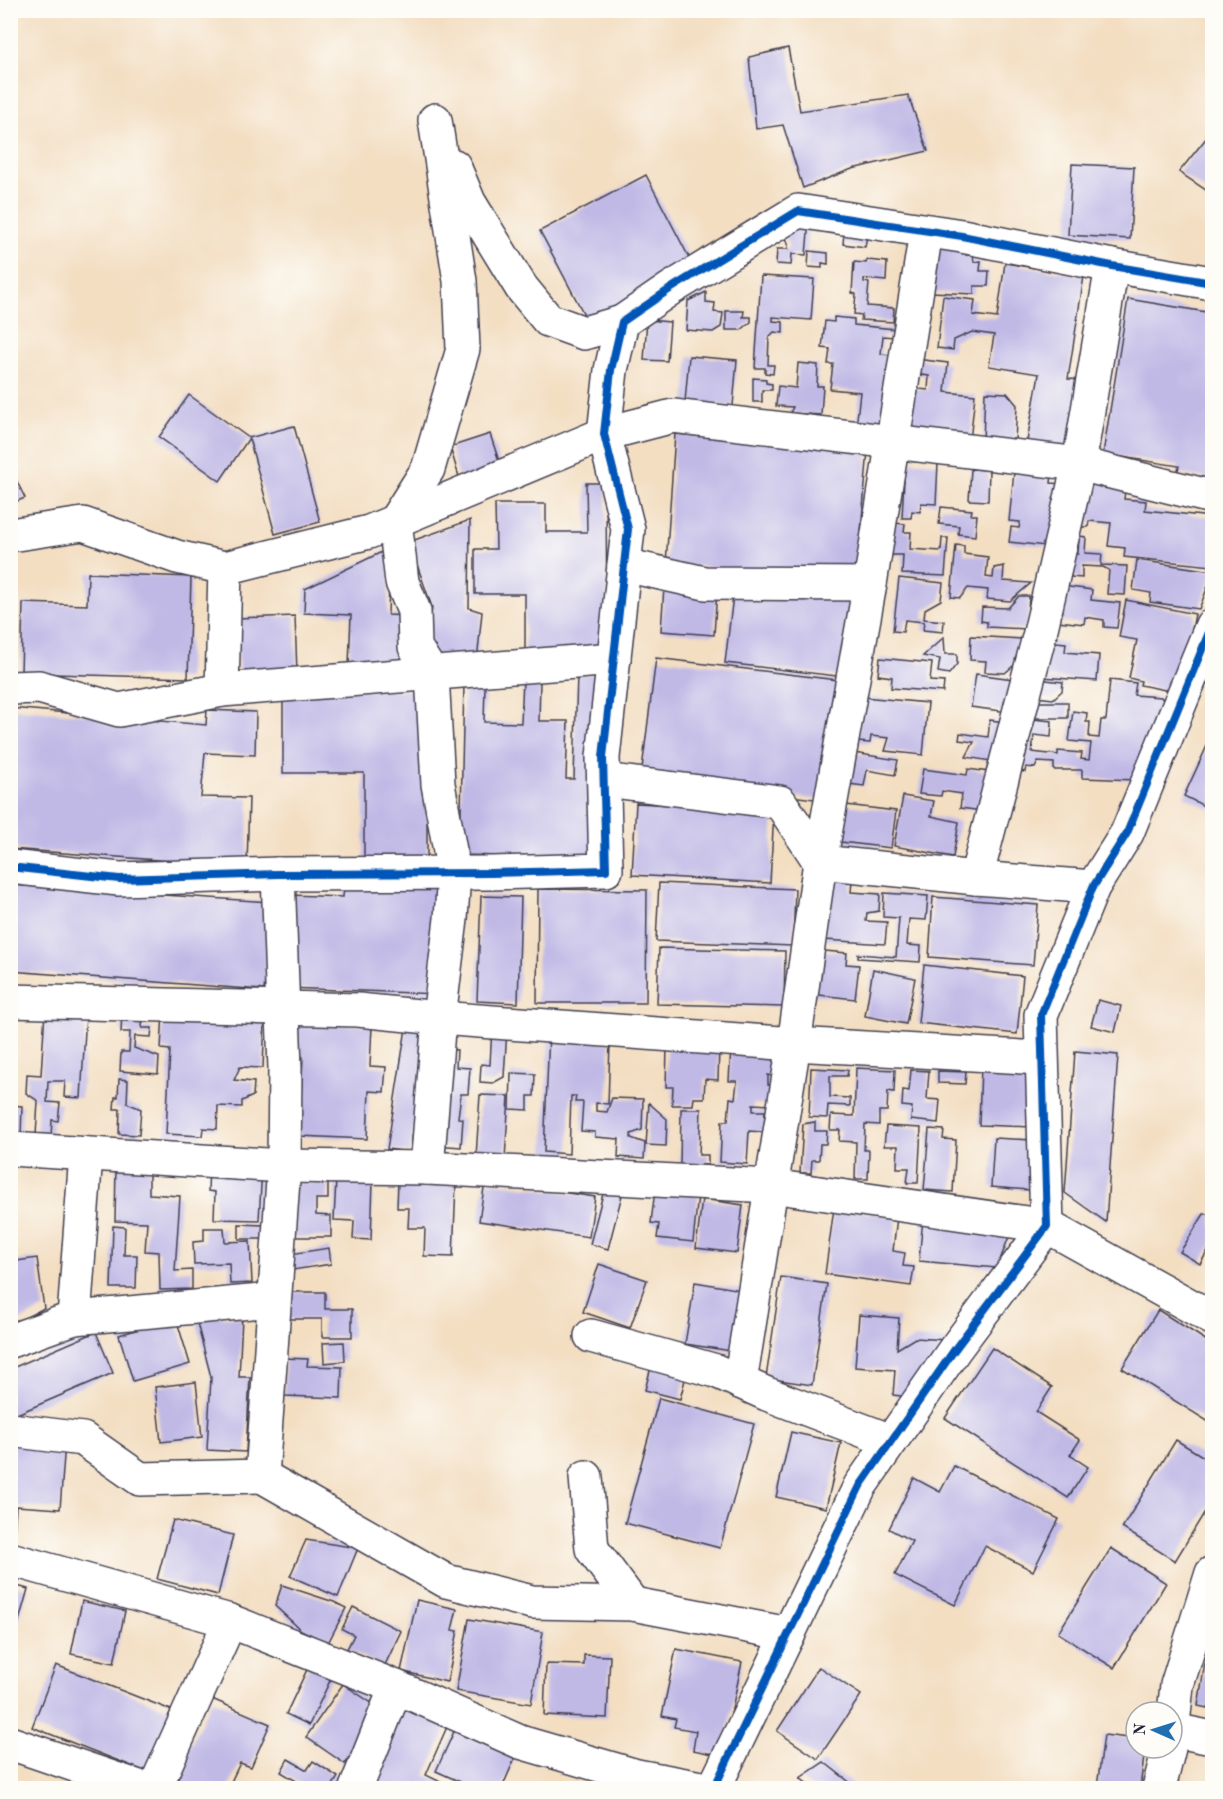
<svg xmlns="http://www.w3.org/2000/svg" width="1223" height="1799" font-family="'Old Standard TT',serif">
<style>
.building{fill:#c0b9e6}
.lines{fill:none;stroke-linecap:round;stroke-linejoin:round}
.street-casing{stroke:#413e4f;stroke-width:36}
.secondary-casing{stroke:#413e4f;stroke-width:36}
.street{stroke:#fff;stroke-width:33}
.secondary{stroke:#fff;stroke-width:33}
.cycleway-casing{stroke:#fdfcf7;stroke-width:11}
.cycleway{stroke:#0057b8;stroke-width:8}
</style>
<rect width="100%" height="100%" fill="#fdfcf7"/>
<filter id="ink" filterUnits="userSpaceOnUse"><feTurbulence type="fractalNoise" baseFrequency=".0167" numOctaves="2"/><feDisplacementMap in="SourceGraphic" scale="12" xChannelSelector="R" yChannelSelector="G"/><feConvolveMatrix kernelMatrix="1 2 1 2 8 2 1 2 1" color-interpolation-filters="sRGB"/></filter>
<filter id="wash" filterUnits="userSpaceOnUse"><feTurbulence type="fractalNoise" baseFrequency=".008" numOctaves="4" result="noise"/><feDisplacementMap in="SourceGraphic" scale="24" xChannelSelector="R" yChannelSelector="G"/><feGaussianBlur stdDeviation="1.35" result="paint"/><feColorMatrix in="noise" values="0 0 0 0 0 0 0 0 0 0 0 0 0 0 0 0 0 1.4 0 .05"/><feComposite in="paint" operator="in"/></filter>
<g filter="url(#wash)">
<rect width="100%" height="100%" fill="#f3dec2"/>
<g id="blocks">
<!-- building -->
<g class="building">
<polygon points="788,48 800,111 908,95 928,151 852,169 803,188 783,125 756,129 749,57"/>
<polygon points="1212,131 1212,194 1179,172"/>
<polygon points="1072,164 1134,167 1130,239 1068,235"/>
<polygon points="646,175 694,267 588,322 540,231"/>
<polygon points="809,221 806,255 792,254 791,265 776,264 777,249 788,249 788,243 783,231"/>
<polygon points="844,233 867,236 865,247 843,244"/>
<polygon points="933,245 966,247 966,255 973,255 974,262 981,261 980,271 989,271 988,286 974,286 974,294 931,292"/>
<polygon points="809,251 828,253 828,264 822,263 822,268 808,267"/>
<polygon points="867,260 887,262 886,281 864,279 864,282 869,283 867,306 894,308 893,322 861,320 862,315 854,314 856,294 852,293 854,262 866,263"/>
<polygon points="1005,263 1084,276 1068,379 1084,380 1070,455 1026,447 1039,374 989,366 994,335 972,332 954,340 953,350 937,348 943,296 975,300 973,315 997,318"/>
<polygon points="761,276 814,279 811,320 773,317 773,321 783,322 783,333 774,332 769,337 768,365 774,365 773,374 765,373 765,368 755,368"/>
<polygon points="706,292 706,302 715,303 714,312 723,313 721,327 713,332 686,330 688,301"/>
<polygon points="1128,299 1212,313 1212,479 1177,473 1179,466 1103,454"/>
<polygon points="726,311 744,311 743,317 751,317 751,322 741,330 726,330"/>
<polygon points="834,317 854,319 854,325 895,329 894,337 883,336 881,354 891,355 883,430 856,428 860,392 830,389 833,364 828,364 830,349 822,348 825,321 834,322"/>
<polygon points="647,320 670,322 667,361 644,360"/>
<polygon points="689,356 737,360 733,406 685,402"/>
<polygon points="916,359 948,363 945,392 975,395 970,441 904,433 909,388 928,390 929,376 914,374"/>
<polygon points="798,363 818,365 817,386 823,386 821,415 790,413 793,407 776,406 778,386 796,388"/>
<polygon points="753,378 766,379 766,383 772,384 772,390 762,390 762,402 753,402"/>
<polygon points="985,392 1007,393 1017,405 1015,441 983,440"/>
<polygon points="189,395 249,438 294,426 320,522 275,534 249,438 220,481 159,437"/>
<polygon points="490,434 501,467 460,480 450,447"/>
<polygon points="675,434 868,450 857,577 666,564"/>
<polygon points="905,461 938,463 936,504 921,503 920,512 912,511 911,518 902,518"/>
<polygon points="10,467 25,498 10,504"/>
<polygon points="971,469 989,470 988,501 969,500"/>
<polygon points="1014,472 1052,474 1051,483 1062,484 1055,547 1009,542 1011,527 1019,528 1020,522 1009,521"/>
<polygon points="1086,478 1126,482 1124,499 1146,501 1145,510 1212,517 1212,566 1124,557 1125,548 1108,546 1111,523 1089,521 1088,527 1082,527"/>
<polygon points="586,483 606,483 607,654 525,655 525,594 475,594 475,549 496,549 495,504 546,504 546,532 587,532"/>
<polygon points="941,507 972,510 971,515 977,515 975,536 958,534 959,526 939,524"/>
<polygon points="470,520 469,608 482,612 477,661 427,656 432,607 409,542"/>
<polygon points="893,523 905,524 904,532 911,532 910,549 941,551 942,538 948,538 945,576 902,574 903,555 891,555"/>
<polygon points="1079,536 1086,537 1085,553 1102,554 1101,565 1127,566 1125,595 1107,594 1109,570 1103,567 1082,566 1082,578 1071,577 1072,554 1078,554"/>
<polygon points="956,545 964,546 964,554 988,557 986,577 993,578 994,568 1004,566 1003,581 1031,583 1010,601 987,599 988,590 968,588 960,598 951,597"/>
<polygon points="390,548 388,615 408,616 406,668 349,665 351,615 304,613 305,589"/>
<polygon points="1137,560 1212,571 1212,576 1199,609 1150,602 1151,593 1133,590"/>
<polygon points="88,573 191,577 188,678 21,673 23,603 87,605"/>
<polygon points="899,578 943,583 941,600 925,609 924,619 944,621 943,632 923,630 924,622 905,620 903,632 893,631"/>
<polygon points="1062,586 1092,590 1091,600 1120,603 1117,628 1104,627 1104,620 1085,617 1084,624 1058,621"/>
<polygon points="664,587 717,590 714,635 661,631"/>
<polygon points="734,587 853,601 845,677 725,663"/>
<polygon points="1019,596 1029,596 1027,629 987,627 987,622 981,621 982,607 1008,608"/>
<polygon points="1126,600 1195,614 1180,693 1140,685 1141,681 1129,678 1137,640 1119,637"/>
<polygon points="295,616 297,673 239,674 237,618"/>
<polygon points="971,636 1022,639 1021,659 1005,673 985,672 986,661 970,660"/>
<polygon points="944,637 945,654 957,654 957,664 949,674 938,672 940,659 923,656"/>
<polygon points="1044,641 1066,643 1065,652 1099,655 1097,681 1042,677"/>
<polygon points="656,658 837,680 822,800 641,777"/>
<polygon points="880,658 932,663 930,681 944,682 943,692 891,688 892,677 878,675"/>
<polygon points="577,674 601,674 596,858 460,855 464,684 485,685 484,722 521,723 523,680 540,681 539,721 568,721 566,779 574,779"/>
<polygon points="976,674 1013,679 1008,712 971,707"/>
<polygon points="1037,679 1063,682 1062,691 1053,699 1036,697"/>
<polygon points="1110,680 1136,683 1134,695 1161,697 1166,704 1137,780 1082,778 1082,770 1054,770 1054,763 1038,762 1035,768 1026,767 1025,772 1018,771 1023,718 1052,721 1051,737 1034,735 1032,752 1058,755 1058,751 1082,753 1081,759 1089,760 1091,743 1069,741 1073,711 1087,713 1086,722 1090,722 1089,737 1099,738 1101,720 1106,720"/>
<polygon points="427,690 427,859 364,859 364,773 283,773 283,691"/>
<polygon points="863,697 928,703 923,755 885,751 889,738 871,736 870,743 858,742"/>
<rect x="1033" y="702" width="35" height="16"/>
<polygon points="10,708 206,725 207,710 256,712 255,755 205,753 201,797 249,798 247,865 199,863 10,849"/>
<polygon points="990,720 1004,722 997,762 966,757 974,742 959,740 960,733 988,737"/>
<polygon points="1212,735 1212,810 1184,796"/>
<polygon points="854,753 898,760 895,775 867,770 864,786 849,784"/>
<polygon points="923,769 967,775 968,769 989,772 983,811 960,808 962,794 942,791 941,796 919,794"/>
<polygon points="903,796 934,801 931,816 959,822 953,857 894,846"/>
<polygon points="636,803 774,811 770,883 632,875"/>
<polygon points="846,805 896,811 891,848 841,842"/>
<polygon points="829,867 853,868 851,892 880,894 879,911 867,913 866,921 887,922 885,944 825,940"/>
<polygon points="345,878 443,883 438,994 288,988 290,895 343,897"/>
<polygon points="659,883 795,889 793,946 656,941"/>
<polygon points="10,885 271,902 264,990 10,971"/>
<polygon points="538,889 647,890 646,1003 537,1003"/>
<polygon points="884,893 928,896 926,920 909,919 907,945 921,946 920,962 858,958 858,954 896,957 899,918 883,917"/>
<polygon points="481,896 521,897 518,1003 477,1001"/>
<polygon points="933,897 1038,905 1033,965 929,957"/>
<polygon points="659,948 785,951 784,1007 657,1004"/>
<polygon points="813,950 847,953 846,964 859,965 855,999 810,994"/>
<polygon points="924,965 1023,976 1017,1034 918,1023"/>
<polygon points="873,969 915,978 906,1024 865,1016"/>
<polygon points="1098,1000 1121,1006 1115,1032 1091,1026"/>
<polygon points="45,1011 86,1014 81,1098 64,1097 65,1081 48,1081 47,1102 60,1103 58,1121 52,1120 51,1137 36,1136 38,1101 26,1093 27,1074 41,1075"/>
<polygon points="163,1011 265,1015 263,1068 240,1067 234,1080 254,1082 253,1096 242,1101 242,1107 218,1106 217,1129 203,1128 202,1136 166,1134 170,1050 161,1049"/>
<polygon points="122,1012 143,1014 142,1028 152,1028 151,1037 135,1036 134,1048 159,1057 158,1074 120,1071 121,1052 129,1052 130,1032 121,1032"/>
<polygon points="290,1022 372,1026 370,1066 386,1067 384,1092 369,1091 367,1139 299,1136 303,1057 289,1044"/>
<polygon points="407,1022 429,1026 410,1152 387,1149"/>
<polygon points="492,1028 507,1029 504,1077 493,1083 480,1082 481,1064 490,1065"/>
<polygon points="549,1034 610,1043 608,1104 596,1103 596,1111 607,1112 612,1098 643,1099 642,1130 631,1134 631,1138 645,1143 644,1159 618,1157 619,1139 595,1137 595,1132 581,1131 583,1102 575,1102 576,1096 571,1096 569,1154 544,1152"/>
<polygon points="667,1047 719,1048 718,1080 705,1079 704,1098 694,1098 693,1105 672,1105 673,1087 666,1087"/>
<polygon points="731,1047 775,1050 773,1076 768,1075 768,1085 774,1086 772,1105 753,1104 753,1111 765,1111 764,1132 749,1131 747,1164 720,1162 722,1121 728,1121 730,1098 735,1099 737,1081 729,1081"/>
<polygon points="445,1049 457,1050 456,1067 470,1068 468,1094 461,1094 458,1118 463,1119 461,1147 436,1145 440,1098 449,1099 450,1094 441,1093"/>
<polygon points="1075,1051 1118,1055 1106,1222 1065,1193"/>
<polygon points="981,1065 1035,1067 1033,1127 979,1125"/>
<polygon points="811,1068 848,1070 847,1076 830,1076 830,1097 850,1098 850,1106 828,1105 827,1118 809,1117"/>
<polygon points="856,1068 895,1070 894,1092 888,1091 887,1111 879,1111 879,1125 865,1124 864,1150 869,1150 868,1179 855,1179 856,1142 839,1141 840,1130 830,1130 831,1115 854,1116"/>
<polygon points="911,1070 929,1071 927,1099 940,1100 938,1123 911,1120 912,1107 902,1106 903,1090 909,1091"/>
<polygon points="938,1071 966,1072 965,1084 938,1083"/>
<polygon points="511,1073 535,1074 534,1096 528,1096 528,1110 510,1109"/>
<polygon points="119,1079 128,1080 127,1103 141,1109 139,1135 119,1134 120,1109 114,1109 115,1097 118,1097"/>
<polygon points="480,1095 509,1096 505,1159 476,1157"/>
<polygon points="649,1103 667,1119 666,1146 646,1145"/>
<polygon points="10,1105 22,1106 21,1136 10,1136"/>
<polygon points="681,1109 701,1109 699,1155 708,1155 708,1165 680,1165"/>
<polygon points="815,1122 815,1131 827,1131 826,1144 820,1144 819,1160 812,1160 811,1173 800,1173 803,1124"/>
<polygon points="886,1126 921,1128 918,1183 907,1183 909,1168 897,1168 898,1146 884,1146"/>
<polygon points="929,1129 944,1130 943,1139 956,1140 953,1192 924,1190"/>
<polygon points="994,1138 1032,1140 1029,1190 991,1187"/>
<polygon points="116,1166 149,1167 149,1194 180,1196 175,1271 192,1270 192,1289 160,1290 159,1252 145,1251 147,1222 115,1221"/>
<polygon points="209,1166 262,1168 259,1220 214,1219 215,1192 208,1191"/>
<polygon points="336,1179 373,1181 371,1240 353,1239 354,1221 334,1220"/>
<polygon points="398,1181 456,1184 453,1257 424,1256 425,1228 408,1228 409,1208 397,1208"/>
<polygon points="485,1181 595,1197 589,1237 479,1221"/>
<polygon points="290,1183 328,1183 328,1199 316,1199 316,1215 331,1216 331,1237 289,1237"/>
<polygon points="604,1190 622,1195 608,1249 590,1244"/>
<polygon points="655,1190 698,1195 693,1242 657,1238 659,1224 651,1223"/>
<polygon points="702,1199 743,1205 737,1253 696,1248"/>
<polygon points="834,1208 897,1217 893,1251 905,1253 903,1266 914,1267 911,1286 825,1274"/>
<polygon points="1204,1214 1212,1214 1212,1244 1200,1264 1180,1252"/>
<polygon points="923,1218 1013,1226 997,1268 919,1261"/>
<polygon points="239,1224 263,1225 263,1239 239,1239"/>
<polygon points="113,1226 125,1227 124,1255 137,1255 136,1288 111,1288"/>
<polygon points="204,1228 224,1228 225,1242 250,1241 252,1283 230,1284 229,1263 194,1264 193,1242 204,1241"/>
<polygon points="329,1248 331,1264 293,1270 290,1254"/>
<polygon points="37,1258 44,1308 10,1326 10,1262"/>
<polygon points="599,1264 647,1280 630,1328 583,1312"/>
<polygon points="781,1277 827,1284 812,1385 766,1378"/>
<polygon points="695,1282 748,1291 738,1352 685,1344"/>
<polygon points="285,1292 325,1292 325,1309 352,1309 352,1337 322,1337 322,1319 285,1319"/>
<polygon points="1158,1310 1212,1344 1212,1424 1122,1368"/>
<polygon points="195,1315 242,1318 239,1377 250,1377 246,1452 207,1450 211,1377"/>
<polygon points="859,1315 899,1318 897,1349 915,1338 947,1340 909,1397 893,1395 895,1370 855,1367"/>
<polygon points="176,1318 190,1364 133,1381 119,1335"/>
<polygon points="96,1332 113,1373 10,1417 10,1369"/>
<polygon points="344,1342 345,1361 324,1363 323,1343"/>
<polygon points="992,1348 1052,1387 1036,1412 1080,1440 1070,1455 1088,1467 1068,1498 945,1418"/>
<polygon points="285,1358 308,1359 307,1366 342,1367 341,1398 284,1396"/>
<polygon points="653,1359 688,1368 680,1399 645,1390"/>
<polygon points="196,1382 202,1437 161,1442 155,1387"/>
<polygon points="659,1398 754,1424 720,1548 625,1523"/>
<polygon points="791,1432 841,1443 826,1508 776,1497"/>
<polygon points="10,1439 65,1443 60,1509 16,1506 13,1552 10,1552"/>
<polygon points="1176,1440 1212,1462 1212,1500 1175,1561 1122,1528"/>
<polygon points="954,1466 1059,1519 1033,1571 985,1546 955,1605 895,1575 912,1541 889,1529 914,1478 940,1492"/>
<polygon points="173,1520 233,1535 218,1595 157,1579"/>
<polygon points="306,1540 358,1548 338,1597 290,1576"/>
<polygon points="1111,1548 1166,1583 1114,1668 1058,1633"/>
<polygon points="10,1584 28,1589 11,1649 10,1649"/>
<polygon points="282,1585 334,1602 346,1608 328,1643 301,1630 275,1606"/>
<polygon points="417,1600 457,1609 452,1630 458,1631 447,1682 401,1671"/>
<polygon points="82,1601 125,1611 114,1663 71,1654"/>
<polygon points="353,1607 401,1631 384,1667 347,1649 354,1635 342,1629"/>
<polygon points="469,1619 543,1632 531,1704 456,1691"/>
<polygon points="676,1649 742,1662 722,1756 693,1750 696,1731 674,1727 676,1719 662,1716"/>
<polygon points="1207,1650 1212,1651 1212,1709 1198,1706"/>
<polygon points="584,1655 610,1656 607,1718 544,1715 546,1664 584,1665"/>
<polygon points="312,1659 335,1670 309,1725 286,1714"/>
<polygon points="56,1665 171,1710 147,1772 32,1727"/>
<polygon points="819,1667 861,1695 818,1759 777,1731"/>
<polygon points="343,1684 382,1710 345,1764 306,1737"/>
<polygon points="399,1698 450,1720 426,1775 453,1788 360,1788"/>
<polygon points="212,1699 270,1724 251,1767 240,1763 228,1788 171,1788"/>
<polygon points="457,1725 517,1753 502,1788 474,1788 436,1771"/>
<polygon points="1104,1735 1136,1739 1136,1748 1145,1748 1140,1788 1097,1787"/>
<polygon points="288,1759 307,1770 313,1761 338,1777 331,1788 308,1788 281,1772"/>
<polygon points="824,1762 857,1788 813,1788 800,1778"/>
</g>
</g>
</g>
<g filter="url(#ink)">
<use href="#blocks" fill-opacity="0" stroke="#413e4f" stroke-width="1.5"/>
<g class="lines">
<!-- street casing -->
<g class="street-casing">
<g id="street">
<polyline points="454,166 469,202 521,287 548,320 584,333 622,322"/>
<polyline points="10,535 83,524 177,557 225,568 369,532 604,434 673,416 1079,464 1212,497"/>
<polyline points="624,565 705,583 870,584"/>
<polyline points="10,688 39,687 119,710 222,690 614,659"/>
<polyline points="222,690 225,568"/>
<polyline points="604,780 780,802 820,862 976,878 1093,887"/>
<polyline points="10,867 119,879 278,874 492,873 606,870 603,757 628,529 604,434 611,370 622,322 670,289 798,211 962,236 1112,266 1212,283"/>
<polyline points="976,878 1040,633 1079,464 1112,266"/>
<polyline points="10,1001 358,1010 439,1018 794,1044 1041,1058"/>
<polyline points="10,1149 284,1166 427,1168 771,1186 1047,1226 1212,1318"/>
<polyline points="427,1168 439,1018 451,919 454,873 438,784 432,674 415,647 414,611 402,582 395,521 428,469 463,349 460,281 435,120"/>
<polyline points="74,1318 86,1154"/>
<polyline points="591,1336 716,1371 767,1394 891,1441"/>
<polyline points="10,1341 74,1318 273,1300"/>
<polyline points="740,1382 794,1044 820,862 870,584 926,232"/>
<polyline points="10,1430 83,1439 140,1479 262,1476 284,1166 285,1068 278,874"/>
<polyline points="262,1476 446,1581 532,1602 633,1604 789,1634"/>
<polyline points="586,1477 592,1549 633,1604"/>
<polyline points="10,1559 230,1621 396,1687 520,1742 637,1776 701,1788"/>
<polyline points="1173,1730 1212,1738"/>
<polyline points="1172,1734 1177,1685 1212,1573"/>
<polyline points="10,1743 142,1788"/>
<polyline points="155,1788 230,1621"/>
<polyline points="356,1788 396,1687"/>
<polyline points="1159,1788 1169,1748"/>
</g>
</g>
<!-- secondary casing -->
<g class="secondary-casing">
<polyline id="secondary" points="714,1788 860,1486 955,1349 1047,1226 1041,1015 1093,887 1127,833 1212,625"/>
</g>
<!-- street -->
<use href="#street" class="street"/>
<!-- secondary -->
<use href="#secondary" class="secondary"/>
<!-- cycleway casing -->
<g class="cycleway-casing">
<g id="cycleway">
<polyline points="10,867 119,879 278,874 492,873 606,870 603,757 628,529 604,434 611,370 622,322 670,289 798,211 962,236 1112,266 1212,283"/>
<polyline points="714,1788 860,1486 955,1349 1047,1226 1041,1015 1093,887 1127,833 1212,625"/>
</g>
</g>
<!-- cycleway -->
<use href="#cycleway" class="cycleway"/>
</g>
</g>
<!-- margin -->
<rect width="1223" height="1799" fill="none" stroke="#fdfcf7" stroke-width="36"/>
<!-- north arrow -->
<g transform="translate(1154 1730) rotate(273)"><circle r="28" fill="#fdfcf7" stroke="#a5a5ac" stroke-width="1.5"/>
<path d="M0-4.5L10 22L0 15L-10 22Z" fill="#1f6fb2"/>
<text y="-9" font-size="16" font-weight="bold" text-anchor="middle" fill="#22223b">N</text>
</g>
</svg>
